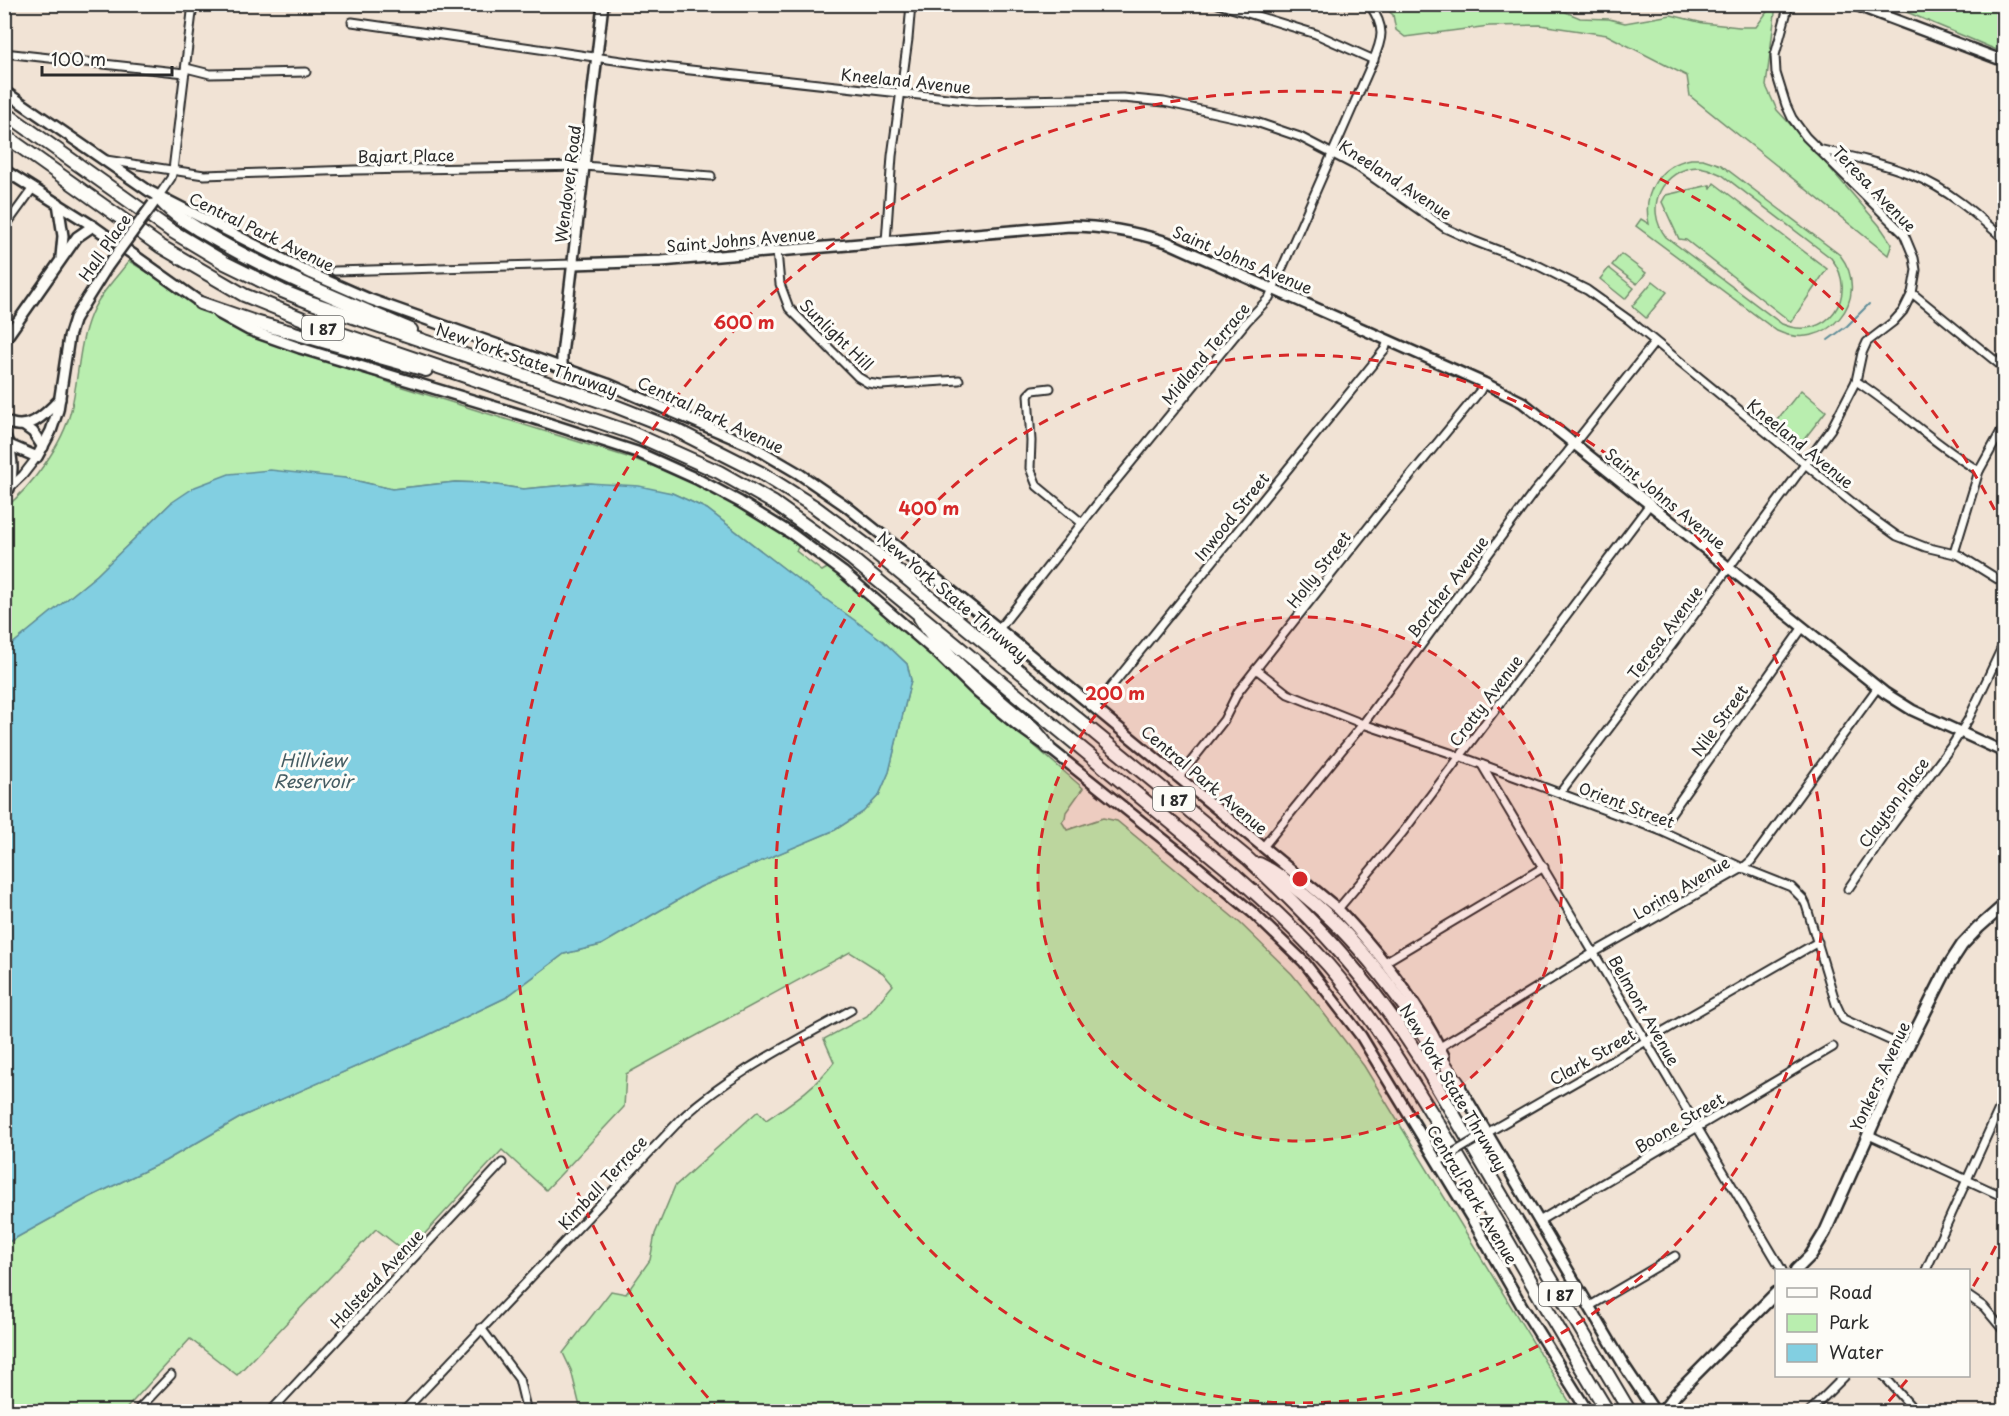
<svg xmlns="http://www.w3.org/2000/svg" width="2009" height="1416" font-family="'Playpen Sans',sans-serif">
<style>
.green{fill:#b9eeaf;stroke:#728c6d;stroke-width:1.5;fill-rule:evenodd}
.water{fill:#82cfe1;stroke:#5f8d98;stroke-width:1.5}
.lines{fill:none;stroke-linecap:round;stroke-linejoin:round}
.stream{stroke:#5f8d98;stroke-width:2}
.street-casing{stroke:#2b2b2b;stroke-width:11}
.secondary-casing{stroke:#2b2b2b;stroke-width:14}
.primary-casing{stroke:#2b2b2b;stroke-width:15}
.highway-casing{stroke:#2b2b2b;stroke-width:16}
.street{stroke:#fdfcf7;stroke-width:7}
.secondary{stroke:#fdfcf7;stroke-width:9}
.primary{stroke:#fdfcf7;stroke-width:10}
.highway{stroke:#fdfcf7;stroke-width:12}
.street-bridge-casing{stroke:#2b2b2b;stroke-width:11;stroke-linecap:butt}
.secondary-bridge-casing{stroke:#2b2b2b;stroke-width:14;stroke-linecap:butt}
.street-bridge{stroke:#fdfcf7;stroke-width:7}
.secondary-bridge{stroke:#fdfcf7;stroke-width:9}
.ring{fill:none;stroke:#d62828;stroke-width:3;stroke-dasharray:10 8}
.labels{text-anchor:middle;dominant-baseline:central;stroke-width:6;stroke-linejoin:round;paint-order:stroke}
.shield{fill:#fdfcf7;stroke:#6a6a68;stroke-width:1.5}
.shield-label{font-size:15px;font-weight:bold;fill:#2b2b2b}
.street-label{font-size:16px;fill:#2b2b2b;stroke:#fdfcf7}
.water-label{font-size:18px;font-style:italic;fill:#455c62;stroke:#fdfcf7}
.centre{fill:#d62828;stroke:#fdfcf7;stroke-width:3}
.ring-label{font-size:18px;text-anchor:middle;font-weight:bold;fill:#d62828;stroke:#fdfcf7;stroke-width:6;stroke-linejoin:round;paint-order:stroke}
</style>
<rect width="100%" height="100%" fill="#f1e3d5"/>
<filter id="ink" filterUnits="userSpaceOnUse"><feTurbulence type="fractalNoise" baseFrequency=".0167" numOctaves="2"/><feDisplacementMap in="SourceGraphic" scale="12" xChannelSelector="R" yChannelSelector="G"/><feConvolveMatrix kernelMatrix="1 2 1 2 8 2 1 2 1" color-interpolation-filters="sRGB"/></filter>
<g filter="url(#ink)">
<!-- green -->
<g class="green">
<polygon points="1382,5 1555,5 1556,8 1580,18 1609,19 1625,23 1671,15 1703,23 1739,27 1756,27 1772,5 1776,5 1766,86 1777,110 1817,153 1879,225 1892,244 1888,255 1690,96 1687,76 1607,35 1540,25 1489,26 1405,37 1396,30 1393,15"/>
<polygon points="1890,5 2004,5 2004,53"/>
<path d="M1691,159H1703L1721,165L1840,255C1874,299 1826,354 1777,331L1636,226L1641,219L1649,224C1642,193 1659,165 1691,159ZM1699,167L1708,169L1722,175L1831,258C1861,295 1826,343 1782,324L1666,237C1643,208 1662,168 1699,167Z"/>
<polygon points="1714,183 1827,269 1791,322 1686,240 1679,239 1662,202 1666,195 1710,185 1711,188"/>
<polygon points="1621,254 1646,273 1637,284 1612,265"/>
<path d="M129,261L236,326L399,386L637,460L693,481L800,544L796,551L822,571L829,567L1083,788L1066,812L1065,818L1062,822L1067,830L1103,818L1117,821L1240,923L1292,974L1319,1007L1364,1066L1575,1411H581L571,1370L563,1353L611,1291L626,1294L650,1260L655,1234L675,1186L758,1111L766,1120C791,1103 816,1087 834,1062L824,1039L867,1016L893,985L883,973L850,952L626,1074L624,1107L546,1190L502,1150L407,1253L376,1229L237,1375L190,1339L124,1411H5V1244L90,1197L165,1161L243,1116L426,1036L505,998L564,954L601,945L700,887L835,830L863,812L879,795L889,772L911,680L907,664L883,641L795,577L707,509L672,493L588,483L523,489L483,483L455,482L392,489L345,478L171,503L97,575L5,650V508C32,486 63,444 71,410C79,378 78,345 91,314C99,295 116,278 129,261Z"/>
<polygon points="1609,268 1634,288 1625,299 1600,279"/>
<polygon points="1653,281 1667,292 1646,318 1632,306"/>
<polygon points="1801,390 1826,411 1799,446 1773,425"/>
</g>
<!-- water -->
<polygon class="water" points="270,470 345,478 392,489 455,482 483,483 523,489 588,483 639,486 672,493 707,509 795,577 883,641 907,664 911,680 889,772 879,795 863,812 835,830 700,887 601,945 564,954 505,998 426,1036 243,1116 165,1161 90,1197 5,1244 5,650 97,575 171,503 195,487 229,474"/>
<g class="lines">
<!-- stream -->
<polyline class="stream" points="1828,340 1847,326 1869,304"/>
<!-- street casing -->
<g class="street-casing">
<g id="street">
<polyline points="1218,4 1316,34 1374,60"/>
<polyline points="352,22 663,67 900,93 976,101 1123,98 1164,102 1256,122 1300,137 1358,167 1445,228 1474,241 1539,266 1587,290 1629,320 1865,513 1897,536 1925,547 1959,555 2004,583"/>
<polyline points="4,53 185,73"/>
<polyline points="186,68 210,74 306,72"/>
<path d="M1818,149C1850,156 1882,163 1913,175C1948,189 1977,215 2004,239"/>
<polyline points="106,160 204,175 355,170 584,166 711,176"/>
<polyline points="158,197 171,178 173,170 193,4"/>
<polyline points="4,228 33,188"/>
<polyline points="886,242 892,156 908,39 911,4"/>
<polyline points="777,251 780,284 789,308 858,377 868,383 881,385 959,380"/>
<polyline points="335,271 573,264"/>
<polyline points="1912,293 2004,368"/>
<path d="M1856,381C1899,409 1935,445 1979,471"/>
<polyline points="1050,388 1033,390 1028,395 1031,441 1030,468 1037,486 1082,523"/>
<polyline points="4,493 23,475 37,457"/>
<polyline points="1954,553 1979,471 2004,426"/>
<path d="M999,629L1105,494L1247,321L1269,298L1372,63C1383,38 1386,28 1369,4"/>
<polyline points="1256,669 1288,694 1363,724 1459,756 1659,830 1743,868 1791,887 1803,899 1806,905 1836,1004 1843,1019 1907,1048"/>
<polyline points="1094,708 1385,349 1388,340"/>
<polyline points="1482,765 1782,1270"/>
<polyline points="1179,777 1224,720 1238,692 1256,669 1379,514 1480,391 1484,383"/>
<polyline points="1560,793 1675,641 1831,429 1856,381 1862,353 1867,342 1893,322 1903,311 1912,293 1916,270 1914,258 1904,234 1806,137 1792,118 1786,105 1776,73 1775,55 1789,4"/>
<polyline points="1659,830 1803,627"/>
<polyline points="1263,847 1363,724 1534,492 1567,453 1655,342"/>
<polyline points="1848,889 1888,831 1953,744 1968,720 2004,643"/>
<polyline points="1338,909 1403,832 1650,504"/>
<polyline points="1385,962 1544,867"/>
<polyline points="1440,1047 1595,952 1743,868 1751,861 1878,687"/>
<polyline points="1485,1134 1818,942"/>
<polyline points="1869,1135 2004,1197"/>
<polyline points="1539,1221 1833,1047"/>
<polyline points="1926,1270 2004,1098"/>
<polyline points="1968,1296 1984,1307 2004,1331"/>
<polyline points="1590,1306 1675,1256"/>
<polyline points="481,1328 519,1379 527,1412"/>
<polyline points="1884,1376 1916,1412"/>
<polyline points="136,1412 171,1375"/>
<polyline points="270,1412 502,1163"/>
<path d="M403,1412L683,1117C733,1072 793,1043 851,1010"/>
<polyline points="1809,1412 1845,1376"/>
</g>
</g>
<!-- secondary casing -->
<g class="secondary-casing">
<g id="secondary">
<polyline points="1853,4 2004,61"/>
<path d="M4,91L149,191L312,274L369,299L608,384L752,446L798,473L846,506L999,629L1338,909C1380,953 1417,1000 1444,1056"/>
<polyline points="4,170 93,226 204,305"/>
<polyline points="58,203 63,236 61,257"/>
<path d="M573,264L661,261L1070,226C1103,226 1135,232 1167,242L1484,383L1522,402L1885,693L1912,710L2004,752"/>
<polyline points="218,313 249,330 300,348 532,418 637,452 697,479 740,502 792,534 843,572 939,655 978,693 1017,725 1048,747 1192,862 1252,912 1304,962 1361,1036 1472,1219 1522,1306 1588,1412"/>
<polyline points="4,341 77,237 93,226"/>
<polyline points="562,366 562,355 603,4"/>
<path d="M4,420C26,435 46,414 60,399"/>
<polyline points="23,425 33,432 43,447"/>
<path d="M4,434C13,453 14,469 9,489"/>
<polyline points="9,445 37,457 51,431 58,410 69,337 75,318 107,267"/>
<polyline points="1457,1082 1625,1367 1655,1412"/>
</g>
</g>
<!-- primary casing -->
<g class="primary-casing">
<g id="primary">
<polyline points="1796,1270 1811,1255 1825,1232 1907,1048 1949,965 1962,945 1978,928 2004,905"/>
<polyline points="1662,1412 1676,1394 1776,1293"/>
</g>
</g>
<!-- highway casing -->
<g class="highway-casing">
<g id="highway">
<path d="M4,112L170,230L225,263L282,291L312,303L615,406L676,430L761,473L815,507L866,545L1247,858C1317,923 1371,981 1423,1063L1630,1412"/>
<path d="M4,135L160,246L244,295L333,331L632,433L719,472L774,503L852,559L1236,876C1268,904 1299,933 1328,965C1368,1011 1400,1062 1432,1114C1493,1212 1547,1313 1608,1412"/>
<path d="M158,197C169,212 185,221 201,231C267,271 340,299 411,330"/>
<polyline points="200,303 255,322 426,370"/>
<path d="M920,618C940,652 978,682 1008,708C1023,720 1038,731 1048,747"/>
<path d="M1259,864C1276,872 1289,883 1304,895C1368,947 1413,1018 1459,1085"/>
</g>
</g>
<!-- street -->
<use href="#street" class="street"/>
<!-- secondary -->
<use href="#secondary" class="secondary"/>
<!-- primary -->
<use href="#primary" class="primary"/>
<!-- highway -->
<use href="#highway" class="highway"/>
<!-- street-bridge casing -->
<g class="street-bridge-casing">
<polyline id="street-bridge" points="1443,1159 1480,1137"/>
</g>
<!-- secondary-bridge casing -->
<g class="secondary-bridge-casing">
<polyline id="secondary-bridge" points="107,267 153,204"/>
</g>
<!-- street-bridge -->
<use href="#street-bridge" class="street-bridge"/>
<!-- secondary-bridge -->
<use href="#secondary-bridge" class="secondary-bridge"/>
</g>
</g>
<!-- distance rings -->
<circle cx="1300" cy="879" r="262" fill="#d62828" fill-opacity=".12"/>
<g class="ring">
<circle cx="1300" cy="879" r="262"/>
<circle cx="1300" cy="879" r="524"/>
<path d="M2004 1230A787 787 0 0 1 1971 1290M1907 1380A787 787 0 0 1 1880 1411M720 1411A787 787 0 1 1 2004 528"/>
</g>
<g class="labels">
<!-- shield labels -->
<g class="shield">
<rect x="302" y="316" width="42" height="24" rx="4.5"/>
<rect x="1153" y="787" width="42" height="24" rx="4.5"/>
<rect x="1539" y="1282" width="42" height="24" rx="4.5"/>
</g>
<g class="shield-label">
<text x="323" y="328">I 87</text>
<text x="1174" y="799">I 87</text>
<text x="1560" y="1294">I 87</text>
</g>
<!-- street labels -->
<g class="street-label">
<text transform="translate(906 80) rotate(6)">Kneeland Avenue</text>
<text transform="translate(406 155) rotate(-1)">Bajart Place</text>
<text transform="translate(1396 179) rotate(33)">Kneeland Avenue</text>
<text transform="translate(567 184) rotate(-83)">Wendover Road</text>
<text transform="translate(1875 188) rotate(46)">Teresa Avenue</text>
<text transform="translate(262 231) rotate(26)">Central Park Avenue</text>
<text transform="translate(741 239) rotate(-5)">Saint Johns Avenue</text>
<text transform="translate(104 247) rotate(-55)">Hall Place</text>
<text transform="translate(1243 259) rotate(23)">Saint Johns Avenue</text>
<text transform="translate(837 334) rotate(44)">Sunlight Hill</text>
<text transform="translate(1205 353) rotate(-50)">Midland Terrace</text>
<text transform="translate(527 359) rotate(19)">New York State Thruway</text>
<text transform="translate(711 414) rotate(25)">Central Park Avenue</text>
<text transform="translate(1801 443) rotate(39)">Kneeland Avenue</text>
<text transform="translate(1666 498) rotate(39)">Saint Johns Avenue</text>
<text transform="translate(1231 516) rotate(-51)">Inwood Street</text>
<text transform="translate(1318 569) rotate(-52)">Holly Street</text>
<text transform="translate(1447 586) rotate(-53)">Borcher Avenue</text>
<text transform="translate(953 596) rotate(40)">New York State Thruway</text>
<text transform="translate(1664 632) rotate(-53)">Teresa Avenue</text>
<text transform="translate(1485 700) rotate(-53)">Crotty Avenue</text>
<text transform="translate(1719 720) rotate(-54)">Nile Street</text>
<text transform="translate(1205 779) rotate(40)">Central Park Avenue</text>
<text transform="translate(1893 802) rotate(-54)">Clayton Place</text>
<text transform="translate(1627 804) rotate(21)">Orient Street</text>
<text transform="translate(1681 887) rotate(-30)">Loring Avenue</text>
<text transform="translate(1645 1010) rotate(60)">Belmont Avenue</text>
<text transform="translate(1592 1056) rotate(-30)">Clark Street</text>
<text transform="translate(1879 1076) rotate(-65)">Yonkers Avenue</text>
<text transform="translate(1454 1087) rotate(59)">New York State Thruway</text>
<text transform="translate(1679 1122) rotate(-31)">Boone Street</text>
<text transform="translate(602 1182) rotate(-47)">Kimball Terrace</text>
<text transform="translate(1473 1194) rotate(59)">Central Park Avenue</text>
<text transform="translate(376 1278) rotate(-47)">Halstead Avenue</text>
</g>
<!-- water labels -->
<g class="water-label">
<text x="313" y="759">Hillview<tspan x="313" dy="21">Reservoir</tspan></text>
</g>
</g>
<circle cx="1300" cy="879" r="9" class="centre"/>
<g class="ring-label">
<text x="744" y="329">600 m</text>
<text x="929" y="515">400 m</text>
<text x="1115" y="700">200 m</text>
</g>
<!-- margin -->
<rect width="2009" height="1416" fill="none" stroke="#fdfcf7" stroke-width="24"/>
<rect x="12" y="12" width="1985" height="1392" fill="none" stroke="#2b2b2b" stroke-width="2" filter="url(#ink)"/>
<!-- legend -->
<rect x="1775" y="1269" width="195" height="108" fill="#fdfcf7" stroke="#a9a8a5" stroke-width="1.5"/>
<rect x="1787" y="1288" width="30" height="9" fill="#fdfcf7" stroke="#a9a8a5" stroke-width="1.5"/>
<text x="1829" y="1299" font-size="18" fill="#2b2b2b">Road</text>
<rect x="1787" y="1314" width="30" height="18" fill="#b9eeaf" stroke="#a9a8a5" stroke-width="1.5"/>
<text x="1829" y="1329" font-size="18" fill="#2b2b2b">Park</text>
<rect x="1787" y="1344" width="30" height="18" fill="#82cfe1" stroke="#a9a8a5" stroke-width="1.5"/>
<text x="1829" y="1359" font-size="18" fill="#2b2b2b">Water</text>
<!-- scale -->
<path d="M42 66v9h130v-9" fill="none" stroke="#2b2b2b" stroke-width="3"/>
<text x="51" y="66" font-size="18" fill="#2b2b2b" stroke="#fdfcf7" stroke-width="4.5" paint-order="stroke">100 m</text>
</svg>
